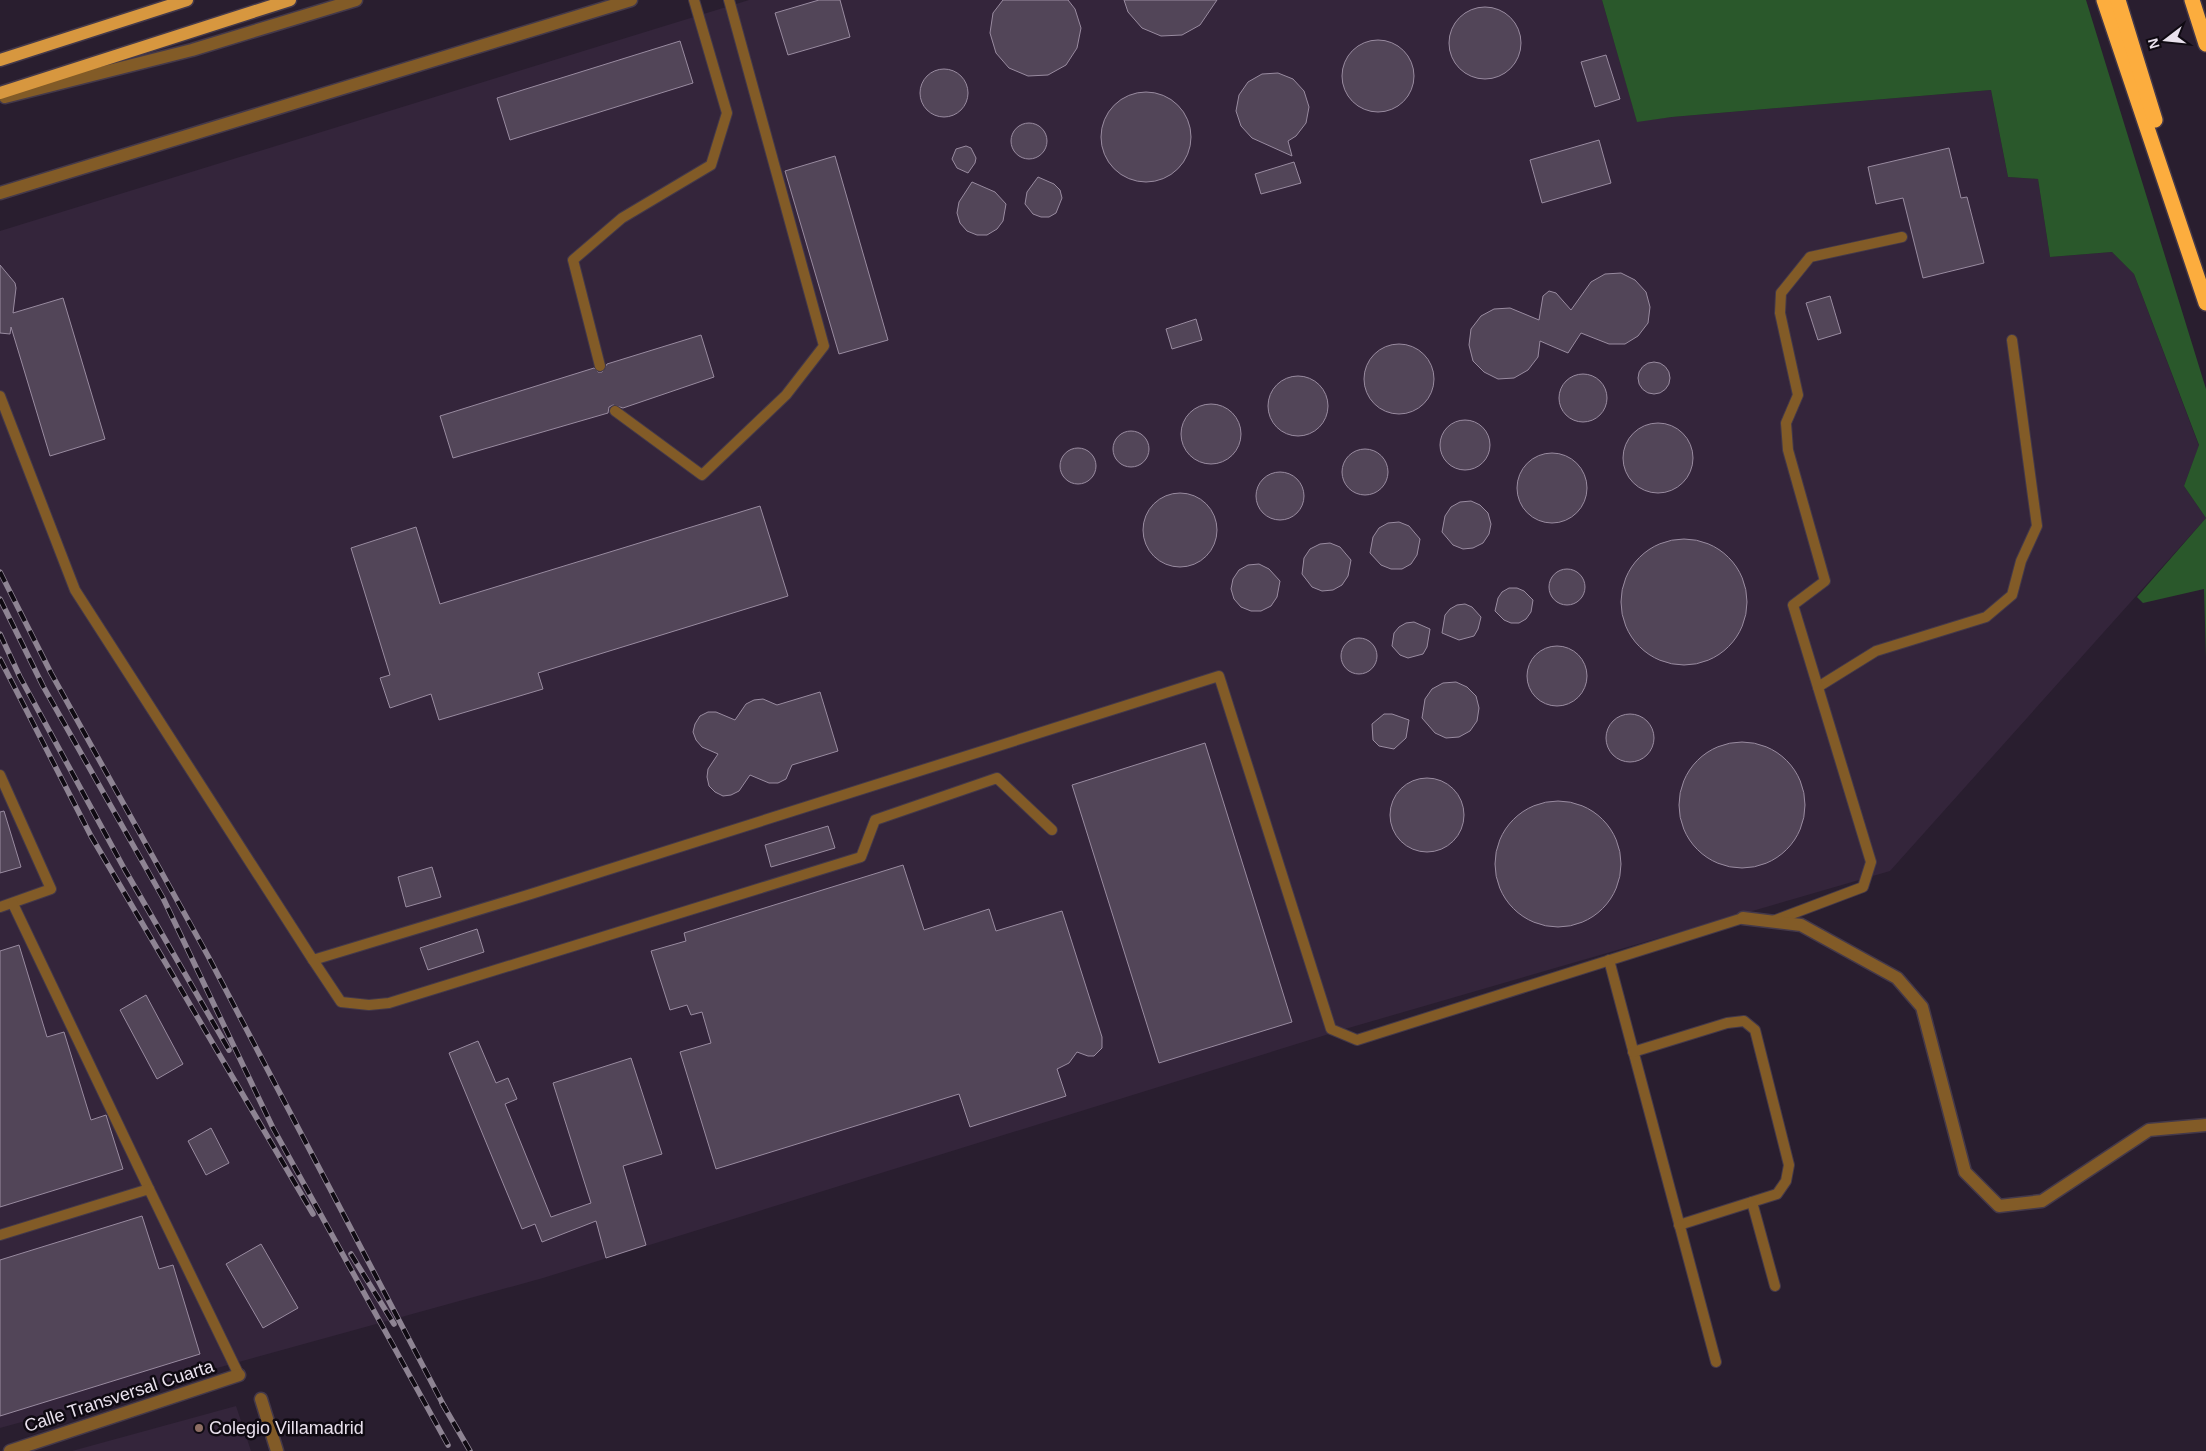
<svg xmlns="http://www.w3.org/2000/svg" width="2206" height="1451" font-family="Helvetica,sans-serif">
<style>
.built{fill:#34253b}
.green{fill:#2a582b}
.building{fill:#524558;stroke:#998ba0}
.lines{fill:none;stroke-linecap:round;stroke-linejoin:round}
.lane-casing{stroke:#44394a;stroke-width:12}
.street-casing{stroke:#44394a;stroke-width:15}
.primary-casing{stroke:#44394a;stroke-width:15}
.highway-casing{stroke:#44394a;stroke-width:18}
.lane{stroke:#825b27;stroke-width:10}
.street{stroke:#825b27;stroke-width:12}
.primary{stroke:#d7973f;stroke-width:12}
.highway{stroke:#fcad3e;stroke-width:15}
.rail-casing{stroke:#8e8493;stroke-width:5.5}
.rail{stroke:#0f0a12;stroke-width:4;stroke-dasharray:11;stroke-linecap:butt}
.education-dot{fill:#8d6e63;stroke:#0f0a12;stroke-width:2}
.labels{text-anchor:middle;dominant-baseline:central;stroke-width:5;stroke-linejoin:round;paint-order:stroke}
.street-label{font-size:18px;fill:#e9e1ed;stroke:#0f0a12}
.poi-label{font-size:18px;fill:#e9e1ed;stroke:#0f0a12;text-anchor:start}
</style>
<rect width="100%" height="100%" fill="#291e2f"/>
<!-- built -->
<g class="built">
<polygon points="749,0 1602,0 1637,121 1672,117 1991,90 2008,177 2038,179 2050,257 2112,252 2134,274 2199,446 2184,486 2206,518 1890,871 1345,1029 543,1278 0,1428 0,231"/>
<polygon points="236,1406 251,1451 72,1451"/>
</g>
<!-- green -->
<polygon class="green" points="1602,0 2086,0 2206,389 2206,658 2204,589 2143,603 2137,597 2206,518 2184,486 2199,445 2134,274 2112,252 2050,257 2038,179 2008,177 1991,90 1672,117 1637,122"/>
<!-- building -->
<g class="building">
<polygon points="819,0 840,0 850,37 788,55 775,13"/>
<polygon points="1003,0 1068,0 1075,9 1081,28 1077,48 1066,65 1048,75 1028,76 1009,68 996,53 990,33 993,13"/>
<polygon points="1124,0 1217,0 1200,25 1182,35 1161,36 1142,28 1128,12"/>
<circle cx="1485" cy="43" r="36"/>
<circle cx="1378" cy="76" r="36"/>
<polygon points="680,41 693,83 510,140 497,98"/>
<polygon points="1606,55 1620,99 1595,107 1581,62"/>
<circle cx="944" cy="93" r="24"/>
<polygon points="1278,73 1293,79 1304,91 1309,107 1306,123 1296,136 1288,141 1292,156 1252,138 1241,126 1236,111 1239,95 1248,82 1262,74"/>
<circle cx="1146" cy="137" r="45"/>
<circle cx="1029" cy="141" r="18"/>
<polygon points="1599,140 1611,183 1542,203 1530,160"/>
<polygon points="966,146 971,148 976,158 975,163 968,173 957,168 952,159 956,149"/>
<polygon points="1949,148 1961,198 1967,197 1984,263 1923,278 1903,198 1876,204 1868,167"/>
<polygon points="835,156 888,340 839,354 785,171"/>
<polygon points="1294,162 1301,183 1261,194 1255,174"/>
<polygon points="1038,177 1054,184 1060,190 1062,198 1056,213 1049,217 1041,217 1033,214 1025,204 1027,192"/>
<polygon points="972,182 995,192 1006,204 1003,221 997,229 987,235 977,235 967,231 960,223 957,213 959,202"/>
<polygon points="0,265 15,283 16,288 13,313 63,298 105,439 50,456 11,327 10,334 0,333"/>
<polygon points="1621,273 1635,280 1646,292 1650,307 1648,323 1638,336 1625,344 1609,344 1581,333 1568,353 1540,341 1538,357 1528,370 1514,378 1498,379 1484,372 1473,361 1469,345 1471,329 1481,316 1494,309 1510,308 1539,320 1543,296 1549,291 1556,293 1571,310 1591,282 1605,274"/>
<polygon points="1830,296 1841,333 1818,340 1806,303"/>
<polygon points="1196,319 1202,340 1172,349 1166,329"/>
<polygon points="701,335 714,377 623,408 613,405 609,407 608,413 453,458 440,416 594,368 598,372 602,372 607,364"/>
<circle cx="1399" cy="379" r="35"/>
<circle cx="1654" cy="378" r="16"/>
<circle cx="1583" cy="398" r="24"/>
<circle cx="1298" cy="406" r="30"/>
<circle cx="1211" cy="434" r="30"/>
<circle cx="1465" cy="445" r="25"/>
<circle cx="1658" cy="458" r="35"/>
<circle cx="1131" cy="449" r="18"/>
<circle cx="1078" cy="466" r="18"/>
<circle cx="1365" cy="472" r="23"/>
<circle cx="1552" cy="488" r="35"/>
<circle cx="1280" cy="496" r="24"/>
<circle cx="1180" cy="530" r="37"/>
<polygon points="1471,501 1480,505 1488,513 1491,524 1489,534 1483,543 1473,548 1463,549 1453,545 1442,532 1445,516 1451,507 1460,502"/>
<polygon points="760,506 788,596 538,673 543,689 439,720 431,694 390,708 380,678 390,675 351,548 416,527 440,604"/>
<polygon points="1399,522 1409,526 1420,539 1417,555 1411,564 1402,569 1391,569 1381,565 1370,553 1373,537 1379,528 1388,523"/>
<circle cx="1684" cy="602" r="63"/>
<polygon points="1330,543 1340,547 1351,560 1348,576 1342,585 1333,590 1322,591 1312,587 1302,574 1304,558 1310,549 1320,544"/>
<polygon points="1259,564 1269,569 1280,581 1277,597 1271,606 1261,611 1251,611 1241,607 1234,599 1231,589 1233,579 1239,570 1248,565"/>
<circle cx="1567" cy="587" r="18"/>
<polygon points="1509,588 1517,588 1524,591 1533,600 1531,612 1526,619 1519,623 1511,623 1504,620 1495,611 1498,598 1502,592"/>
<polygon points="1465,604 1472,607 1481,617 1478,629 1474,636 1459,640 1442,633 1445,615 1450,609 1457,605"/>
<polygon points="1414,622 1430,629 1427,647 1423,654 1408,658 1400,655 1392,646 1394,633 1399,627 1406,623"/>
<circle cx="1359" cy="656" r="18"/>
<circle cx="1557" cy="676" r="30"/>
<polygon points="1456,682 1467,687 1476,696 1479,708 1477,721 1470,731 1459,737 1446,738 1435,733 1422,718 1425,699 1432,689 1443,683"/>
<polygon points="820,692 838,751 792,765 786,779 778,783 769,783 750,775 739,791 731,795 723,796 715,792 709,786 707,777 708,769 718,754 702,747 696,740 693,732 695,724 700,716 708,712 716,712 735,720 746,704 754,700 763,699 777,705"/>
<circle cx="1630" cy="738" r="24"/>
<polygon points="1384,714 1392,714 1409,720 1406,738 1394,749 1379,746 1373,740 1372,724"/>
<circle cx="1742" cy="805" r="63"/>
<polygon points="1205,743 1292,1022 1159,1063 1072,785"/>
<circle cx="1427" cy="815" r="37"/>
<circle cx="1558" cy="864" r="63"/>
<polygon points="4,811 21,867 0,873 0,812"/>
<polygon points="828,826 835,848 771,867 765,845"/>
<polygon points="903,865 924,930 989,909 996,931 1062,911 1102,1037 1102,1048 1094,1056 1088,1056 1077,1052 1069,1063 1057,1069 1066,1096 970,1127 959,1094 716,1169 680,1052 711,1043 702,1012 691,1015 687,1005 670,1010 651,951 686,941 684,933"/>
<polygon points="432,867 441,897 406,907 398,877"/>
<polygon points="477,929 484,952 428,970 420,948"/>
<polygon points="19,945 47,1037 64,1032 91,1120 106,1115 123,1169 0,1207 0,951"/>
<polygon points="146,995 183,1064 157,1079 120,1010"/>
<polygon points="478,1041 496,1083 508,1078 517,1099 505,1104 551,1217 591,1203 553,1083 631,1058 662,1154 623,1166 646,1245 606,1258 596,1221 542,1242 535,1224 522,1229 449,1053"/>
<polygon points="211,1128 229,1163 206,1175 188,1141"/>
<polygon points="142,1216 159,1269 173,1265 200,1354 0,1416 0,1260"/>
<polygon points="261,1244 298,1308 263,1328 226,1264"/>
</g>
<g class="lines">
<!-- lane casing -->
<g class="lane-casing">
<g id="lane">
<polyline points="600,366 573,260 622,218 711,165 727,113 694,0"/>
<polyline points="0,396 75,590 313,960 531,894 1219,676 1331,1029 1357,1040 1743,918"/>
<polyline points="615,411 702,475 786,395 824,346 729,0"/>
<polyline points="1818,687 1876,651 1986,617 2012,595 2021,561 2037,526 2012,340"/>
<polyline points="0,775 51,889 0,907"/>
<polyline points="13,904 149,1189"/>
<polyline points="1773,921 1863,887 1871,862 1793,605 1825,581 1788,450 1786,423 1798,395 1780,313 1781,293 1810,257 1902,237"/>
<polyline points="313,960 341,1002 369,1005 389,1003 861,857 875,820 997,778 1052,830"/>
<polyline points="1609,960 1716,1362"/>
<polyline points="1633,1052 1727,1023 1744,1021 1755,1030 1789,1165 1786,1181 1777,1194 1679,1225"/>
<polyline points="1752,1202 1775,1286"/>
<polyline points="0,1235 149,1189 239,1375"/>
</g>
</g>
<!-- street casing -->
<g class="street-casing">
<g id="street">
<polyline points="5,97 192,50 356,0"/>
<polyline points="0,193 631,0"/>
<polyline points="1743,918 1801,925 1897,978 1922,1007 1965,1172 1999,1206 2042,1201 2149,1130 2206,1125"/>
<polyline points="261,1399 277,1451"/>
<polyline points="10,1451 239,1375"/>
</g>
</g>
<!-- primary casing -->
<g class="primary-casing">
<g id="primary">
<polyline points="0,60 187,0"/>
<polyline points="0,93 290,0"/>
</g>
</g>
<!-- highway casing -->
<g class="highway-casing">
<g id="highway">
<polyline points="2104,0 2206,303"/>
<polyline points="2118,0 2155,120"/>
<polyline points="2192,0 2206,44"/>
</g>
</g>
<!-- lane -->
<use href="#lane" class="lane"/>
<!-- street -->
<use href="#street" class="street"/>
<!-- primary -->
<use href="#primary" class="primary"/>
<!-- highway -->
<use href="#highway" class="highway"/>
<!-- rail casing -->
<g class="rail-casing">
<g id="rail">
<polyline points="0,572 51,673 208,956 445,1408"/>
<polyline points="0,599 43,686 163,898 273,1128 448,1445"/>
<polyline points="0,634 20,677 125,870 229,1050"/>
<polyline points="0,659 91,836 313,1214"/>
<polyline points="351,1254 394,1324"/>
<polyline points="442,1403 470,1451"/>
</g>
</g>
<!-- rail -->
<use href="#rail" class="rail"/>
</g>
<!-- markers -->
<circle class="education-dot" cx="199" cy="1428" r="5"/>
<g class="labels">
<!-- street labels -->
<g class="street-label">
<text transform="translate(119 1396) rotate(-18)">Calle Transversal Cuarta</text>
</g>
<!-- poi labels -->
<g class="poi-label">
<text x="209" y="1428">Colegio Villamadrid</text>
</g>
</g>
<!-- north arrow -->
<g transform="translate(2166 40) rotate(254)" stroke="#0f0a12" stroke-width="4" paint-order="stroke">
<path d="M0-4L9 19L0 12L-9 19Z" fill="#e9e1ed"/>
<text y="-8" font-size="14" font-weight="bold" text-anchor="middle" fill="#e9e1ed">N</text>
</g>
</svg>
